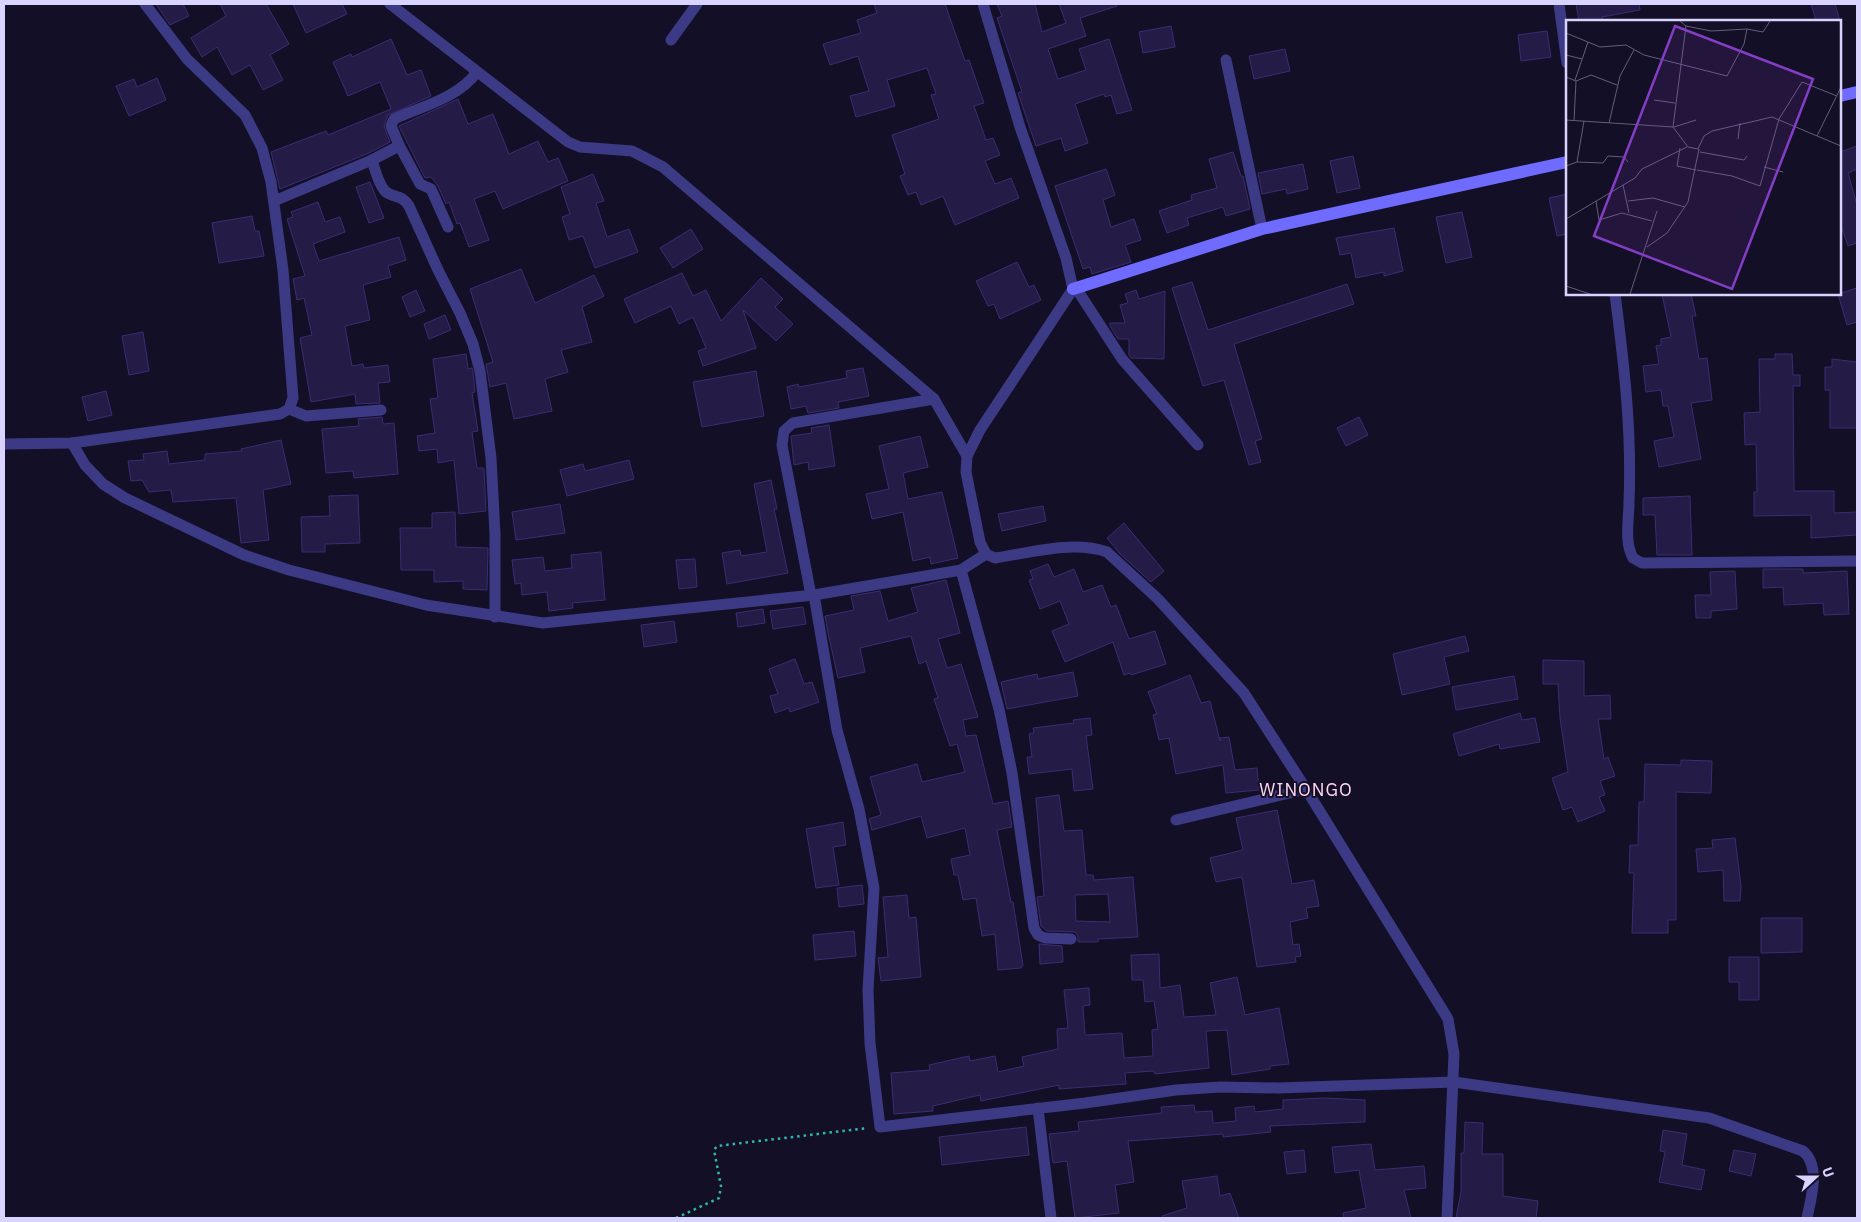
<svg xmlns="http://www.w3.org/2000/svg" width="1861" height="1222" font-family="'IBM Plex Sans',sans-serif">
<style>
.building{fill:#241b47;stroke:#3b2d73;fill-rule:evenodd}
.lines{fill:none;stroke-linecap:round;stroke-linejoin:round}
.path{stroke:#2fb8b0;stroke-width:2.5;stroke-dasharray:2.5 4;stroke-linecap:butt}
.street{stroke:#3d3a85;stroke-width:11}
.secondary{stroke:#6f6bff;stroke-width:12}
.labels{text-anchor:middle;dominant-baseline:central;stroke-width:4;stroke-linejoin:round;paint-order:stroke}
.quarter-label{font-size:18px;letter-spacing:1px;fill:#ffd6f0;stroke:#130f26}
.inset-road{fill:none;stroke:#625e7d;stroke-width:1}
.view{fill:#843dc5;fill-opacity:0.15;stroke:#843dc5;stroke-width:2.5}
.inset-edge{fill:none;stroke:#d9d4ff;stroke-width:2.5}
</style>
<rect width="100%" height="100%" fill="#130f26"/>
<!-- building -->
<g class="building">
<polygon points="156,4 183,4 189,16 170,25"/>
<polygon points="220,4 266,4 289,44 270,55 283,80 263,90 250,65 232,75 217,47 202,57 191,38 226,16"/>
<polygon points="293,4 342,4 347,14 306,33"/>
<polygon points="874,4 945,4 965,61 969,60 984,103 974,106 986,140 993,138 1000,155 985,161 995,184 1011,178 1019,198 955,225 943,196 921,205 916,192 908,195 900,176 905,174 892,135 939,119 931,95 936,94 927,68 887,80 895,106 856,117 850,96 869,91 858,56 830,65 823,44 861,33 857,20 877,13"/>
<polygon points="997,4 1035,4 1042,32 1066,23 1059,4 1117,4 1117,6 1080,18 1086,36 1048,49 1058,79 1086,70 1079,49 1109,39 1132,110 1117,114 1111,95 1105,97 1104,94 1075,104 1088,143 1065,151 1061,138 1036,146 1018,93 1022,92 997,18 1002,16"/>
<polygon points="1576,4 1639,4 1640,10 1602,17 1603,21 1579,21"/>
<polygon points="1811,4 1835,4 1840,21 1816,21"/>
<polygon points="1171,26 1175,47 1143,53 1139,32"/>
<polygon points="1547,31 1551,57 1521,61 1518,35"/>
<polygon points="391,39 407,75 421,70 431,96 388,115 384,126 390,142 369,153 280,189 271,152 326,131 328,135 391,109 380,82 348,96 333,62 351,54 352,57"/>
<polygon points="1285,49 1290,71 1254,79 1249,56"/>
<polygon points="157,78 166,100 129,116 116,86 134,79 137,87"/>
<polygon points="458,99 468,124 493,114 509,154 538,141 548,162 558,158 568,181 503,209 495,191 474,199 489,240 469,247 460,223 457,224 449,202 446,204 438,186 431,177 425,178 399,126"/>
<polygon points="1857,146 1857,169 1848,173 1857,205 1857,243 1848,246 1840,223 1840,152"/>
<polygon points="1233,152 1241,176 1243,176 1250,209 1226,216 1223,207 1187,218 1189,225 1167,233 1159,211 1192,200 1191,195 1217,188 1209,159"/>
<polygon points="1353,156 1360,188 1337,193 1330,161"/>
<polygon points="1303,164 1308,189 1287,194 1286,189 1262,194 1258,173"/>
<polygon points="1106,169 1115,195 1103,200 1111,227 1134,219 1141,240 1125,245 1131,262 1092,274 1090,267 1083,269 1055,186"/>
<polygon points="593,174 604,201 596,203 607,237 629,229 638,252 595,268 583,236 569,240 562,217 570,214 561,187"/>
<polygon points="370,182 384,218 369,223 356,187"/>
<polygon points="1567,194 1567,234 1557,236 1549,198"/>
<polygon points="318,202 325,222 340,217 345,232 313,244 319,261 399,237 406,260 388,266 391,277 363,285 370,320 345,326 352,366 363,364 364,368 388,365 390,382 378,383 380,403 356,404 355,394 311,402 300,338 312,335 304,298 297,300 293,279 305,276 287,219 293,217 291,212"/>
<polygon points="1462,212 1472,257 1446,263 1436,217"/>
<polygon points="252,216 255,231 259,231 264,256 219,263 212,223"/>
<polygon points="1394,228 1403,271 1384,276 1384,272 1356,278 1351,253 1340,255 1336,238"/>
<polygon points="691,229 703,249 673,268 660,248"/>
<polygon points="1017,262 1029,287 1034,285 1041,300 1000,319 994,304 988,306 976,281"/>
<polygon points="521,269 535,303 594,275 604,296 582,307 592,342 561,350 568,372 545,379 552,411 514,419 506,383 490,387 486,364 493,362 470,289"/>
<polygon points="682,273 693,296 706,290 721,321 761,278 783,299 775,307 793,324 776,341 743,310 756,348 703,366 698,351 706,348 693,317 679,324 671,306 635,323 624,299"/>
<polygon points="1192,282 1208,330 1347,284 1354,304 1234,344 1262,439 1255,441 1261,462 1249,465 1224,380 1203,386 1172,288"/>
<polygon points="1857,288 1857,322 1847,325 1838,294"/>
<polygon points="416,290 425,311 410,317 402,297"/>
<polygon points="1136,290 1139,299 1165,291 1164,359 1131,358 1129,355 1129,339 1118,339 1110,326 1110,323 1125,323 1120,305 1128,303 1125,294"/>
<polygon points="1662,294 1691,294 1696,316 1692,316 1699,359 1707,358 1712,400 1691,403 1701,459 1659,467 1654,441 1674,437 1668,406 1663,406 1661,390 1646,392 1643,366 1659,364 1656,346 1661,345 1661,339 1671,337"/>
<polygon points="445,315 451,330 429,339 424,324"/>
<polygon points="143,332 149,371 129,375 122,336"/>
<polygon points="466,354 468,369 472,368 473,372 475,392 472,393 478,431 472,432 477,468 484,468 486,511 459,514 454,460 438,463 437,449 419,451 417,436 435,433 430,399 438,398 433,359"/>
<polygon points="1775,354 1792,354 1793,375 1800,375 1800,386 1793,386 1794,491 1834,491 1834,513 1857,512 1857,535 1811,538 1811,515 1754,516 1754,492 1757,492 1756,444 1745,445 1744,413 1760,412 1759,359 1775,359"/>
<polygon points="1832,359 1857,362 1857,428 1830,428 1830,390 1825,390 1825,367 1832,367"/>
<polygon points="863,368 869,396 838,402 839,408 808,413 806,406 791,409 787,387 798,384 799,387 847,378 846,371"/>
<polygon points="756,371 764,416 702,427 693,382"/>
<polygon points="106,391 112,415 88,421 82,397"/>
<polygon points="382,417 383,424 394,423 398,474 354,478 353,471 326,473 322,429 359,426 358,419"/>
<polygon points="1359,417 1368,435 1346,446 1337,428"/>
<polygon points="829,425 835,466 809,470 808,462 794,465 791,436 812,433 811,428"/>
<polygon points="920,436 928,467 903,473 908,499 942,492 958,558 931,564 930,557 913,561 903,512 872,519 866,494 889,489 879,446"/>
<polygon points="281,440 291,484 263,490 269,540 241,543 236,498 173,502 171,490 149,492 142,480 131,481 128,461 144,460 143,454 167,451 169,464 205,460 205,454 242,451 241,449"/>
<polygon points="629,460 634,479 567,496 560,470 583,464 585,471"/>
<polygon points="771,480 777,509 774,509 788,573 727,584 722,553 740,550 741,556 767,552 754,484"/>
<polygon points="358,495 360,543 325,544 325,552 302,552 301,517 330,516 329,496"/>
<polygon points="1690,496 1692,555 1657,555 1655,515 1643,515 1643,498"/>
<polygon points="560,504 565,533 516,540 512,512"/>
<polygon points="1043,506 1046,521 1002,531 998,514"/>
<polygon points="455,512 456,547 488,548 487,590 463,589 463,581 434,582 434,570 401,570 400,528 432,528 432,513"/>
<polygon points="1124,523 1164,571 1151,582 1120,554 1107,538"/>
<polygon points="601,552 605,600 572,603 573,608 549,611 547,592 522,595 521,583 515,584 512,560 543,557 545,571 572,568 571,555"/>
<polygon points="695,559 697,587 679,589 676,560"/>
<polygon points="1048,564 1054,577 1074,569 1083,592 1102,585 1111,607 1116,605 1129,639 1155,631 1166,664 1131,675 1130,673 1124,675 1113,642 1065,662 1052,631 1069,624 1060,601 1040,609 1029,580 1033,579 1030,571"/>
<polygon points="1763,569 1803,569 1803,573 1847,571 1849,614 1824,615 1823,603 1784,605 1783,587 1763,588"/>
<polygon points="1735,571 1737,609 1711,611 1711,618 1696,618 1695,595 1711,595 1710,572"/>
<polygon points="946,580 960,633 938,639 947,668 961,664 978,717 963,720 966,736 976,735 993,804 1008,801 1012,827 997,830 1011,902 1013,902 1023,965 1021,968 998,970 995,934 982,936 976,898 963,900 958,875 954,875 951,859 970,855 965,828 927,838 921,816 872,830 869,819 881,815 870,777 917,764 922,782 965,772 957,744 950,746 934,699 938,698 926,661 919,664 911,636 860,648 865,672 838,678 828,633 825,616 854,610 851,596 880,591 888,621 918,612 911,588"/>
<polygon points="803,607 806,624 773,629 770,611"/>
<polygon points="763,609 765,623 738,627 736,613"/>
<polygon points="674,621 677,642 644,647 641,625"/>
<polygon points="1465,636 1469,651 1444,657 1450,684 1402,695 1393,654"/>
<polygon points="795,659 804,684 812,682 819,702 790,712 789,708 775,713 770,696 778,694 769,669"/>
<polygon points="1543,660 1584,661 1584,696 1610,695 1611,719 1598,719 1604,759 1608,757 1615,776 1600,781 1605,795 1599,797 1605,811 1578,822 1572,807 1563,810 1552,778 1568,772 1560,718 1558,684 1543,684"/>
<polygon points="1073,672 1078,696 1007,709 1001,682 1037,674 1038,679"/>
<polygon points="1190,675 1201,703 1210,701 1220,741 1220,738 1229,737 1235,770 1257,768 1259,790 1226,793 1223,765 1176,774 1169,738 1159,740 1153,715 1157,714 1148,692"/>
<polygon points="1514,676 1518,699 1456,710 1452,687"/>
<polygon points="1520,713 1522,720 1535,718 1540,742 1500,749 1499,744 1459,756 1453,734"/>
<polygon points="1090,718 1092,735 1086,736 1093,789 1074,791 1072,769 1029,774 1027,757 1032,757 1029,734 1034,733 1033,728 1074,723 1073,720"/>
<polygon points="1681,760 1712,761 1711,793 1676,792 1676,920 1668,920 1668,933 1632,933 1634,873 1629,873 1630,845 1638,845 1639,802 1644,802 1645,764 1681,765"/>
<path d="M1059,795L1064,831L1082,830L1086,875H1093L1094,880L1133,877L1138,937L1098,939V942H1078V936L1075,932L1047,931L1041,926L1037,897L1044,896L1036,798ZM1108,894L1110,922L1076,921L1075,895Z"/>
<polygon points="1277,810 1292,884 1314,880 1319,906 1306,908 1308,918 1290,922 1293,945 1299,944 1301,956 1295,957 1296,962 1257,967 1242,877 1216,882 1210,858 1243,850 1236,818"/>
<polygon points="843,822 846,845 833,847 839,885 816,888 806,829"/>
<polygon points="1735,838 1741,886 1740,901 1724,901 1723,870 1698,872 1696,849 1713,848 1712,840"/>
<polygon points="862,885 864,904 839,907 837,888"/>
<polygon points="907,895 909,918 916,917 921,977 881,981 878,958 888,957 883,897"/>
<polygon points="1761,918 1802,918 1802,952 1761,953"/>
<polygon points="854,931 856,956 815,960 813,935"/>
<polygon points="1039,944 1062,946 1063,962 1040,964"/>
<polygon points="1159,954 1160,988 1180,985 1184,1017 1216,1015 1210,983 1237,977 1245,1015 1279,1008 1289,1064 1270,1066 1270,1069 1232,1075 1227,1030 1206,1031 1209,1068 1155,1074 1154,1071 1125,1073 1126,1084 1059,1089 1059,1085 981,1101 980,1095 933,1106 933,1111 894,1114 891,1073 930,1070 929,1065 969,1056 970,1061 995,1056 998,1072 1024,1066 1022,1057 1058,1049 1057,1029 1068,1028 1064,990 1089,988 1090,1005 1083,1006 1085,1035 1122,1033 1124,1058 1153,1056 1152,1030 1158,1029 1154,1001 1145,1002 1143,980 1132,980 1131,955"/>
<polygon points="1729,957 1759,957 1759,1000 1739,1000 1739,982 1729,982"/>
<polygon points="1324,1098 1365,1100 1365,1122 1270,1126 1271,1132 1223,1137 1223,1134 1128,1141 1134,1182 1115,1185 1119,1213 1075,1218 1067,1161 1053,1163 1049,1134 1079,1131 1078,1122 1162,1113 1161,1107 1194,1105 1195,1112 1212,1111 1213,1123 1236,1121 1235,1108 1254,1106 1255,1112 1283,1109 1283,1100"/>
<polygon points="1465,1122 1483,1123 1482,1154 1503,1154 1503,1196 1538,1201 1536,1218 1456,1218 1461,1192 1461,1153 1464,1153"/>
<polygon points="1026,1127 1029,1155 942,1165 939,1137"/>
<polygon points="1663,1130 1687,1134 1682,1165 1705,1170 1701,1190 1659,1182 1665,1152 1660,1151"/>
<polygon points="1371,1144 1375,1170 1424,1166 1426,1188 1404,1190 1411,1218 1344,1218 1343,1213 1366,1208 1359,1170 1335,1173 1332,1147"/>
<polygon points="1304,1150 1306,1172 1287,1174 1284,1152"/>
<polygon points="1734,1150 1756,1154 1751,1176 1729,1171"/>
<polygon points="1217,1176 1220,1196 1230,1193 1239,1218 1163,1218 1162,1216 1187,1208 1182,1181"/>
</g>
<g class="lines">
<!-- path -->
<polyline class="path" points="676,1218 719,1198 721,1186 714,1150 717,1146 868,1128"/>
<!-- street -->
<g class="street">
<polyline points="390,4 568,142 580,147 632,151 663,167 934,399 967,456"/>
<path d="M983,4L1020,127L1066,258L1073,289L980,430L967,456L966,472L980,542L986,554L995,558C1029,553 1073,540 1107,552L1158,599L1244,693L1306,789L1448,1019L1454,1054L1447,1218"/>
<polyline points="1559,4 1567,63"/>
<polyline points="671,40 697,4"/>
<polyline points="1226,60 1262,229"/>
<polyline points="399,145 420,184 431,189 448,227"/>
<path d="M372,160C375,169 378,184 385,191C393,199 401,193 409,206L438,270L460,313L473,344L480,371L491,458L495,534V617"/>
<path d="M274,201L372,160L395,148L399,145L391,126L394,119C423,106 458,98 477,72"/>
<polyline points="1076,288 1122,359 1198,445"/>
<path d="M1615,294C1624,364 1632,431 1629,502C1629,520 1624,542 1633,558L1642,563L1857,561"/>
<polyline points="289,409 306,416 381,410"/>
<polyline points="72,443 85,465 103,484 125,498 244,555 289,570 426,605 543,623 814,595 961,570 986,554"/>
<polyline points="4,444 72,443 280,414 289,409 293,398 283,270 271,182 262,148 245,115 187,59 145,4"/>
<polyline points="961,570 999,709 1012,773 1034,928 1038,935 1045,938 1071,939"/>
<polyline points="811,595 782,445 784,431 793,423 934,399"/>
<path d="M814,595L837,730L859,809L874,888L868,990L870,1043L880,1127L1085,1103L1176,1090L1220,1087L1278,1088L1454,1082L1709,1118L1803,1151C1821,1166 1811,1198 1807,1218"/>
<polyline points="1176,820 1306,789"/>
<polyline points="1038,1108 1051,1218"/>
</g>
<!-- secondary -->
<g class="secondary">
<polyline points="1840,96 1857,92"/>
<polyline points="1073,289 1262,229 1567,162"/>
</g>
</g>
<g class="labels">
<!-- quarter labels -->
<g class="quarter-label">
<text x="1306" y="789">WINONGO</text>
</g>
</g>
<!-- overview -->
<g transform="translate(1566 20)">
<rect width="275" height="275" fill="#130f26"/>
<path class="inset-road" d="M114,1L120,6L145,11L181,9L197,12L204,1M0,13L34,27L60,25L78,35L161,56L178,24L181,9M0,35L16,39M0,57L10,61L8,101M9,60L22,22M10,61L25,55L51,65M88,80L109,83M0,100L107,107L122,127L132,129L138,116L146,111L206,97L275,126M43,103L54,56L68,30M107,107L120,6M108,107L130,100M251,116L275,67M172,119L174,103M114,128L111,146L130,150M134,132L178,140L181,136M11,142L18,101M0,146L11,142L37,143L42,136L58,137L62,142M198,147L217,152M131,150L166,156L194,166L213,99L236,62L271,76M57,165L63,193M30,181L33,200L56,193L86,201M62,181L87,178L119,187M0,199L69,158L76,149L121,127M81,227L101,213L122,182L133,129M0,266L24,274M64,274L91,191"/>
<path class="view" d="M109,6L247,59L166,269L28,216Z"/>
<rect width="275" height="275" class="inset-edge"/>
</g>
<!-- border -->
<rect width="1861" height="1222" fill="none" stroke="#d9d4ff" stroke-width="10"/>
<!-- north arrow -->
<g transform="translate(1816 1177) rotate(69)" stroke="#130f26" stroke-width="4" paint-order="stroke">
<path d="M0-4L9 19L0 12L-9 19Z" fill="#d9d4ff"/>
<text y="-8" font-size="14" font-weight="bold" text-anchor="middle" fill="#d9d4ff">U</text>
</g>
</svg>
